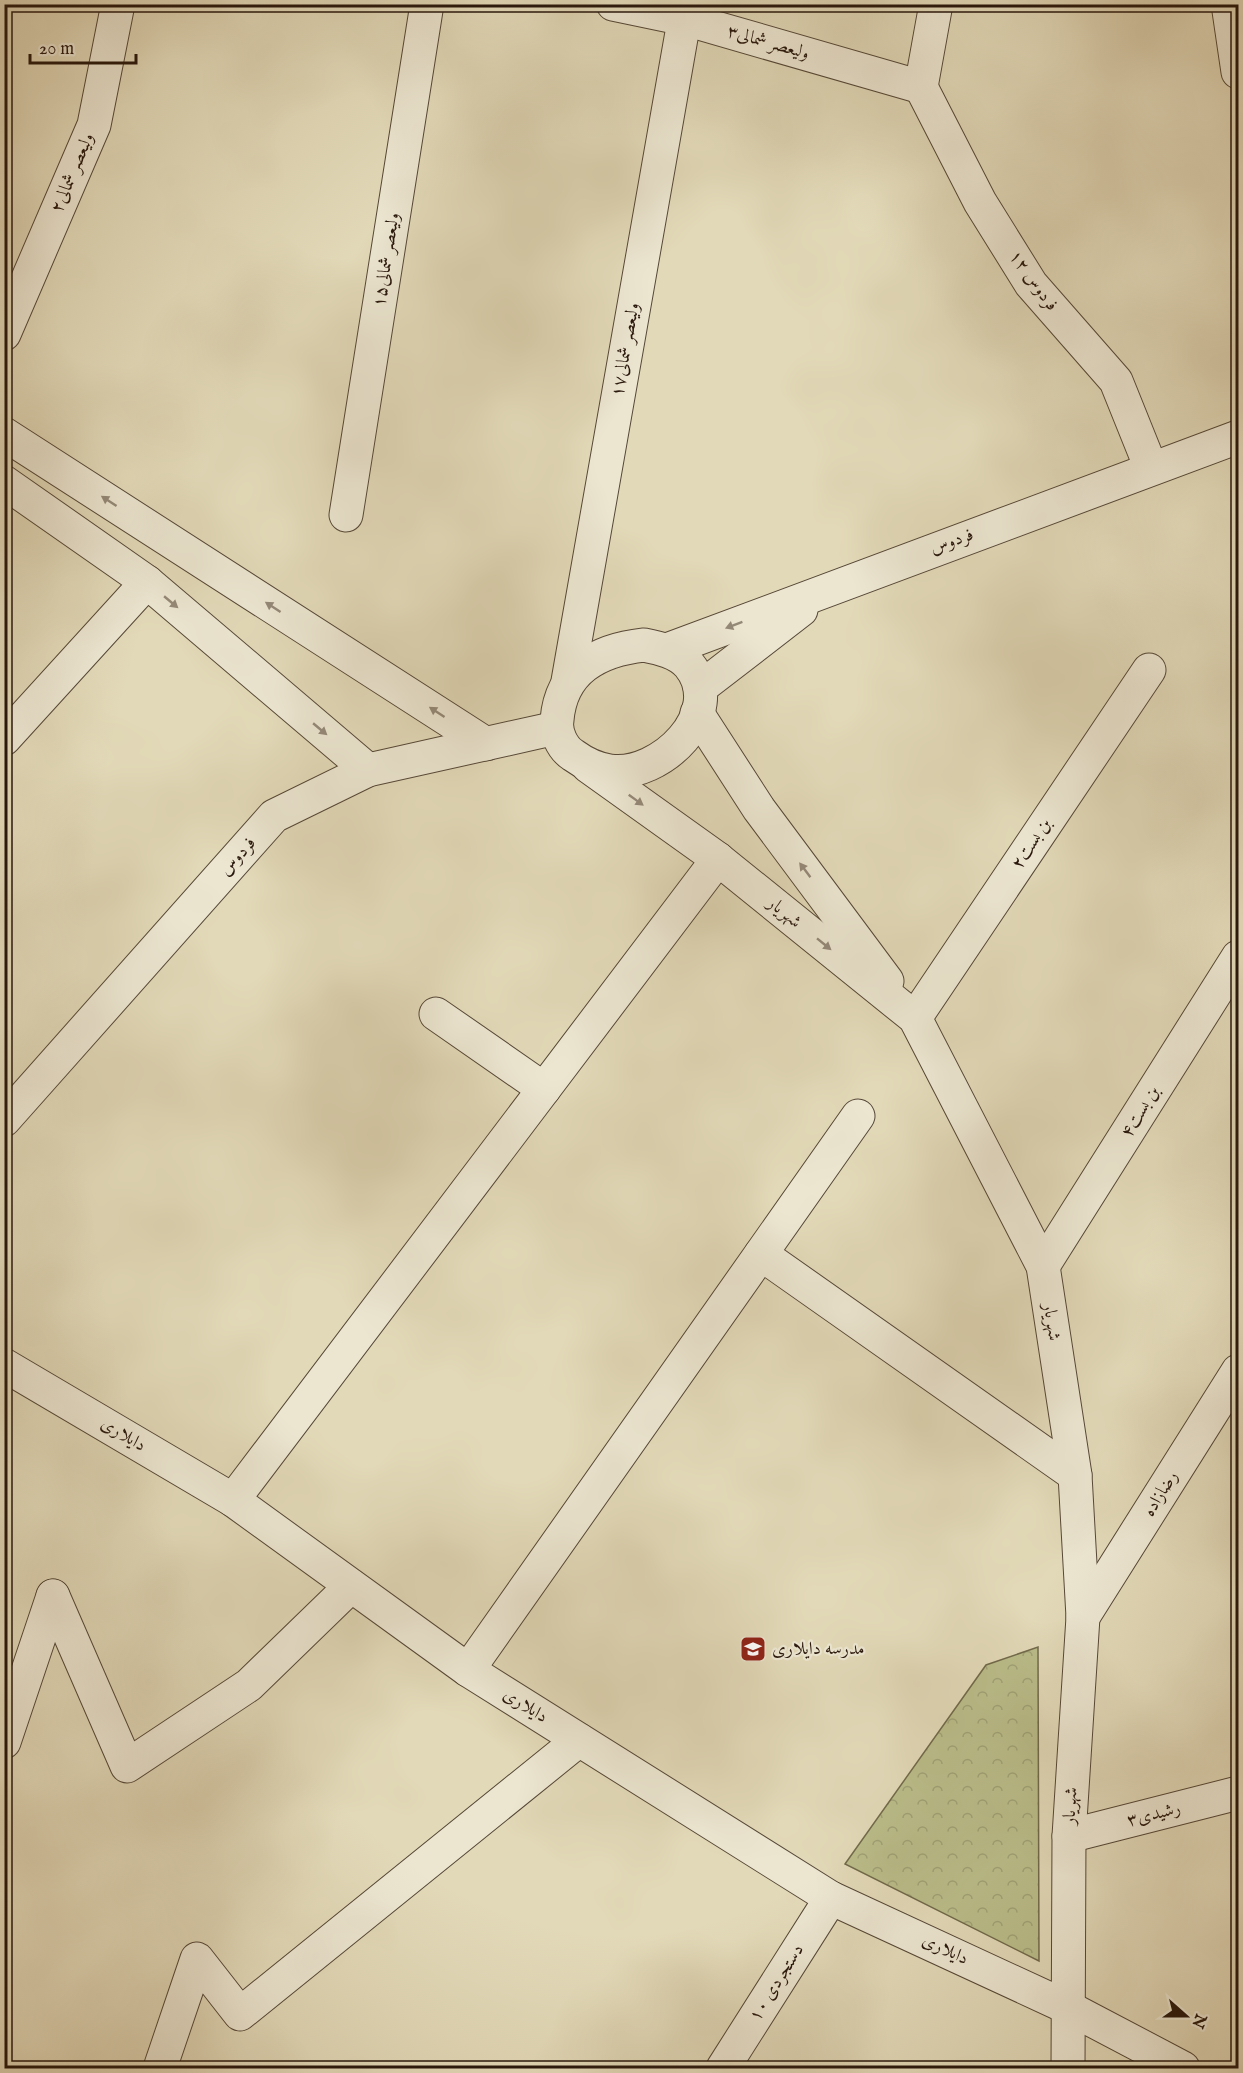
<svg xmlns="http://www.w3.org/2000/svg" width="1243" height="2073" font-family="'IM FELL English',Amiri,serif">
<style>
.forest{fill:url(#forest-crowns);stroke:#716a4b;stroke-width:1.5}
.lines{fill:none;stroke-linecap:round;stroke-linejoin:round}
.minor-casing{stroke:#564837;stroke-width:35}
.minor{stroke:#ece6d1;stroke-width:33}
.oneway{fill:#948978}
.labels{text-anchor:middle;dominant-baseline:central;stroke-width:4.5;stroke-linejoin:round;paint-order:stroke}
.street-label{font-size:18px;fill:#28170c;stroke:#ece6d1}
.poi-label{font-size:18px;fill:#28170c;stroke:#ece6d1;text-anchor:start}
</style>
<defs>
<pattern id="forest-crowns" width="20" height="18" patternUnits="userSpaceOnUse" patternTransform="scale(1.5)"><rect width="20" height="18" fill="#babd8a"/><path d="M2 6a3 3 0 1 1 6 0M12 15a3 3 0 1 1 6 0" fill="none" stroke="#a0a276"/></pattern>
</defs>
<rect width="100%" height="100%" fill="#e2d9b8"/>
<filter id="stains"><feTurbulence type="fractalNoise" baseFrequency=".00333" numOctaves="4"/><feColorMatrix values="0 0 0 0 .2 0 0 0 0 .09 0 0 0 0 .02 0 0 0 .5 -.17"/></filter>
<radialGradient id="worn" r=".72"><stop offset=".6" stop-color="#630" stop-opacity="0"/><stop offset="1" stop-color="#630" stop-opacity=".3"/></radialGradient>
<!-- forest -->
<polygon class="forest" points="1038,1647 1039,1961 845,1864 986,1665"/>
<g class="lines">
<!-- minor casing -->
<g class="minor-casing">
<g id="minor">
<polyline points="613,4 685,19 921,87"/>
<polyline points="1228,4 1238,72"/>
<polyline points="921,87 980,202 1031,284 1116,381 1151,468"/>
<polyline points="921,87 936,4"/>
<polyline points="4,334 94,125 118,4"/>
<polyline points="4,434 486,744"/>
<polyline points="4,482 147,582 368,770"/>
<polyline points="346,515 427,4"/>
<path d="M644,645C659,648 678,652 689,665C728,713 660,778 610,771C595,769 584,763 573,755C562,748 555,732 557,720C561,670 598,650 644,645Z"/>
<polyline points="667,650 1238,437"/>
<polyline points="568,681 687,4"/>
<polyline points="700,688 801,610"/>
<polyline points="697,713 759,809 887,981"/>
<polyline points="4,739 147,582"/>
<polyline points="588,766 718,859 915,1018 1043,1266 1075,1475 1083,1617 1069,1836 1068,2068"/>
<polyline points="436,1014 544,1089"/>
<polyline points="915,1018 1149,670"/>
<polyline points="4,1120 274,816 368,770 556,728"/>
<polyline points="761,1254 1075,1475"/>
<polyline points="1043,1266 1238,957"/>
<polyline points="4,1365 233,1500 468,1670 831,1898 1069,2008 1183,2068"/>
<polyline points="233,1500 718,859"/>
<polyline points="53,1596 127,1766 249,1685 351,1586"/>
<polyline points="1083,1617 1238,1371"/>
<polyline points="468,1670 858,1116"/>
<polyline points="4,1742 53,1596"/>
<polyline points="1069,1836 1238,1793"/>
<polyline points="160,2068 197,1959 240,2014 579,1740"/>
<polyline points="723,2068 831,1898"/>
</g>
</g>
<!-- minor -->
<use href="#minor" class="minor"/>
</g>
<!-- one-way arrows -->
<defs><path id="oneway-solid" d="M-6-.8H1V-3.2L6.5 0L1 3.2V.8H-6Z" transform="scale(1.5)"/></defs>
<g class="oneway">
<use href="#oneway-solid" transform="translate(109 501) rotate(-147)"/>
<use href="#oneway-solid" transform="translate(171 602) rotate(40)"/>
<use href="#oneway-solid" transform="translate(273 607) rotate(-147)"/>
<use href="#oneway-solid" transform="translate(734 625) rotate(159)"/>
<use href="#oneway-solid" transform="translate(437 712) rotate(-147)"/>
<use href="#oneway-solid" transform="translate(320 729) rotate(40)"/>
<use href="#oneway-solid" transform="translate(636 800) rotate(36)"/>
<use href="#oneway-solid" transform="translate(805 870) rotate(-127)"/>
<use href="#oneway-solid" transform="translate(824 944) rotate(39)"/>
</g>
<!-- icons -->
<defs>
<g id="school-square" transform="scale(1.35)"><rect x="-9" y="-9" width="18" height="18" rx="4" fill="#8f2418" stroke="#ece6d1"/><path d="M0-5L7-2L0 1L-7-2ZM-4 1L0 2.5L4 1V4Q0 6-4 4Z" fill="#fff"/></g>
</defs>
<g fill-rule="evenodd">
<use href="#school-square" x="753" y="1649"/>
</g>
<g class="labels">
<!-- street labels -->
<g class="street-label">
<text transform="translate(768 43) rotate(16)">ولیعصر شمالی۳</text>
<text transform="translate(73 173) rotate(-67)">ولیعصر شمالی۲</text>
<text transform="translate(387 260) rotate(-81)">ولیعصر شمالی۱۵</text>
<text transform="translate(1033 281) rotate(54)">فردوس ۱۲</text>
<text transform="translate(626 350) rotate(-80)">ولیعصر شمالی۱۷</text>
<text transform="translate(952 542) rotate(-20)">فردوس</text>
<text transform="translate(1032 844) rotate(-56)">بن بست۲</text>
<text transform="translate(238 857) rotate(-48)">فردوس</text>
<text transform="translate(784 913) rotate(39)">شهریار</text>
<text transform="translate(1141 1112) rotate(-58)">بن بست۴</text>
<text transform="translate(1051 1322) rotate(81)">شهریار</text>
<text transform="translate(123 1435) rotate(31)">دایلاری</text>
<text transform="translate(1161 1494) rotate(-58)">رضازاده</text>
<text transform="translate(525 1706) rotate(32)">دایلاری</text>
<text transform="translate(1071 1806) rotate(-86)">شهریار</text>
<text transform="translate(1154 1815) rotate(-14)">رشیدی۳</text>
<text transform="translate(945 1950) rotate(25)">دایلاری</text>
<text transform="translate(777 1983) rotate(-58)">دستجردی ۱۰</text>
</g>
<!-- poi labels -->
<g class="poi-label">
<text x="772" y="1649">مدرسه دایلاری</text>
</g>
</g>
<!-- margin -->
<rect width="1243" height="2073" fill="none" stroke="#e2d9b8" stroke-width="24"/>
<rect x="6" y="6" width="1231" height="2061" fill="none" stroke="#28170c" stroke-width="3"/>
<rect x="12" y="12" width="1219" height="2049" fill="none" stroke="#28170c" stroke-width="1.5"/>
<!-- north arrow -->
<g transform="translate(1186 2016) rotate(111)" stroke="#ece6d1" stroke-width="4.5" paint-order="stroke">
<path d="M0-4.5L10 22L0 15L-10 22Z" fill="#28170c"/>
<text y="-9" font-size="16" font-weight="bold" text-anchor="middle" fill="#28170c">N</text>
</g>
<!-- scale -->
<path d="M30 54v9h106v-9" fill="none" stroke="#28170c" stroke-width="3"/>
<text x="39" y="54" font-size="18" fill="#28170c" stroke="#ece6d1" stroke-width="4.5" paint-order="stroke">20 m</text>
<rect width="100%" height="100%" filter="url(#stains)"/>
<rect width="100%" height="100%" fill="url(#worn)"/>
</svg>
